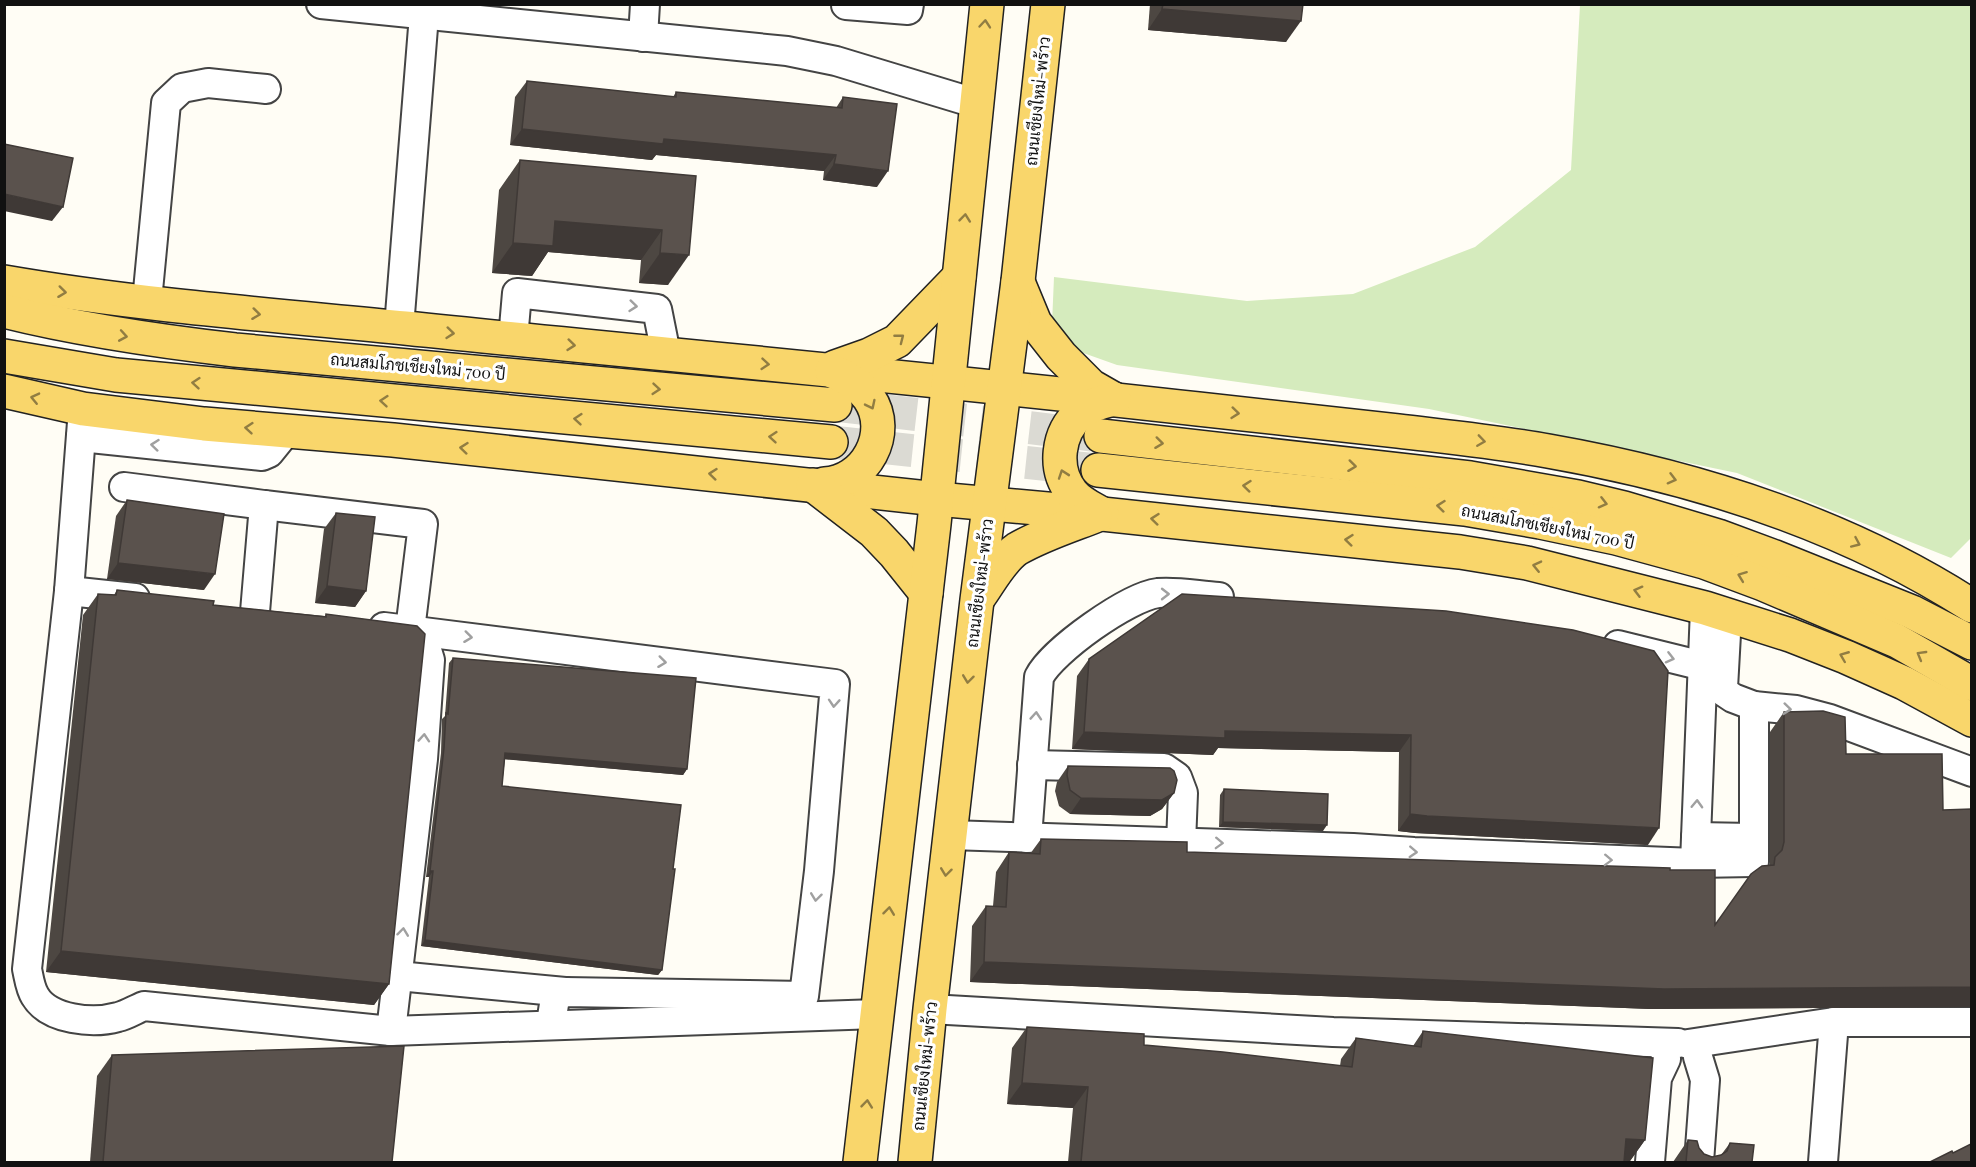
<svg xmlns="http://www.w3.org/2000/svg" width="1976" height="1167" font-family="'Playfair Display',Sarabun,serif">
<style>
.green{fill:#d5ebbd}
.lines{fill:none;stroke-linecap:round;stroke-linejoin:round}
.major-tunnel{stroke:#dbdad3;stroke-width:33;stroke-dasharray:33 16;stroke-linecap:butt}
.minor-casing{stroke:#444;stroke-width:32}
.major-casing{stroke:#222;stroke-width:36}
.minor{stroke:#fff;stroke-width:28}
.major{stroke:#f9d66b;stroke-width:33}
.wall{fill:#4d4742}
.shaded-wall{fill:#3f3936}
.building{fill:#5a524d;stroke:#3f3936;stroke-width:1.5}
.oneway{stroke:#917d42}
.oneway2{stroke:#a0a0a0}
.labels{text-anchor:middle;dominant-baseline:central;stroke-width:6;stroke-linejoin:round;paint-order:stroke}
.street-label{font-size:16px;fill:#111;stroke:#fff}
</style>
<rect width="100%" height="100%" fill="#fffdf5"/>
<!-- green -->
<polygon class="green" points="1580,5 1971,5 1972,537 1951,558 1737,473 1429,409 1117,365 1075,350 1052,324 1054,277 1247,301 1353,294 1475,247 1571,170"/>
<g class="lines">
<!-- major-tunnel -->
<g class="major-tunnel">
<polyline points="835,405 1092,435"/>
<polyline points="831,442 1098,470"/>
</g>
<!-- minor casing -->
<g class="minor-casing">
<g id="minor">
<polyline points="321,4 787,51 836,61 978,104"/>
<polyline points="846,5 908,10 909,4"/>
<polyline points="643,37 645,4"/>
<polyline points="147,301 166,103 182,88 208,83 266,89"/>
<polyline points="399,327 424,15"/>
<polyline points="513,339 517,293 657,309 666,354"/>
<path d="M83,409L69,591L27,969C29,978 30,988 35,996C49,1020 93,1024 118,1017C127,1015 136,1009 144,1006L391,1031L877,1014"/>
<polyline points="81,437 262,456 269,453 286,432"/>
<polyline points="124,487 264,505"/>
<polyline points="69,591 135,598"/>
<polyline points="255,612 264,505 423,524 410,630"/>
<polyline points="1727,616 1723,688 1724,692 1733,698 1754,706 1796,710 1830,719 1972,772"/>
<polyline points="384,627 835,684 819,871 804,996 565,992 555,998 552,1017 560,1025"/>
<polyline points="1618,645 1703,666"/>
<polyline points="1032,765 1164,768 1177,777 1183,793 1181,843"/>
<polyline points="950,835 1353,848 1414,852 1695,863 1754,862 1754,706"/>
<polyline points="1696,837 1753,838"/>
<path d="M1027,838L1039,677C1053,650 1128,597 1158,593C1177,591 1200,596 1219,597"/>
<polyline points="1695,863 1705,608"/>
<polyline points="398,976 565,992"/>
<polyline points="930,1009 1333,1032 1678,1043"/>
<polyline points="391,1031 423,759 430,660 427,650 410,630"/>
<polyline points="1688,1044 1834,1022 1972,1022"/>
<polyline points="1698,1057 1705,1080 1699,1162"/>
<polyline points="1650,1162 1657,1078 1666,1059"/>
<polyline points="1823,1162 1834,1022"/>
</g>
</g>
<!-- major casing -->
<g class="major-casing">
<g id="major">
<path d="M4,282C137,305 272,315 405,328C669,355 934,379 1198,409C1265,416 1331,424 1398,431C1448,437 1499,442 1548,451C1696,477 1845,524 1972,606"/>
<polyline points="1018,282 1035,323 1061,356 1091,386 1112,398"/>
<path d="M4,311C80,330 157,341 235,350L835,405"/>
<polyline points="4,356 116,375 831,442"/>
<polyline points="835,367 869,355 897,341 959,277"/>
<polyline points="4,391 83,409 204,424 393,440 937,499 1102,514 1460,552 1527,563 1705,608 1790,635 1846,657 1904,683 1972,720"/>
<polyline points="1101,436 1470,478 1578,497 1624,508 1718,536 1775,557 1912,612 1972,643"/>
<polyline points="1098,470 1465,509 1540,522 1616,538 1704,562 1763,584 1897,641 1972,684"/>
<path d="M824,484C865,483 893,433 869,398C860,385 847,377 832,371"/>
<polyline points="813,485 874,532 894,553 926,593"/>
<path d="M1102,514C1092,508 1080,503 1072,493C1053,469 1057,433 1080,413C1089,405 1102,402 1114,399"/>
<path d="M979,597C990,582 1001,560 1017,549C1041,535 1069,526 1095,516"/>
<polyline points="860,1162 934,524 987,4"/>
<polyline points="915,1162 930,1009 977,600 1018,281 1048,4"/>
</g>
</g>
<!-- minor -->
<use href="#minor" class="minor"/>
<!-- major -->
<use href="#major" class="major"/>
</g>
<!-- wall -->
<g class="wall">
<polygon points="1150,4 1303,4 1286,42 1148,30"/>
<polygon points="527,81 673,97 676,92 836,108 843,97 877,187 823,180 824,171 656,155 652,160 510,145 515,97"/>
<polygon points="520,160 696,176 668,285 639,283 641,260 548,252 532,276 492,273 499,190"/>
<polygon points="127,500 204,590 107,579 116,516"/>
<polygon points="336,513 366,591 355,607 315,603 324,529"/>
<polygon points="117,590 213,605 325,616 326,614 389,984 374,1005 46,972 83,615 98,594 114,595"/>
<polygon points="1182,594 1648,845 1415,833 1398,831 1399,752 1218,748 1213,755 1072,749 1077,676 1089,659"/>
<polygon points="453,658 687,769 683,775 505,759 502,786 662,970 658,975 421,946 429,877 426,877 441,753 442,719 445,716 449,663"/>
<polygon points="1784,712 1846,754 1943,810 1971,809 1971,1007 1650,1009 970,982 972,926 986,906 993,906 996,872 1009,852 1030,854 1041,839 1187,852 1670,870 1715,924 1770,864 1770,732"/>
<polygon points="1068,766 1174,793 1162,809 1150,816 1070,814 1059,806 1055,791 1057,782"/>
<polygon points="1224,789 1323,831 1219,827 1220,795"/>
<polygon points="1027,1027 1144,1045 1340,1066 1341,1059 1356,1038 1413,1046 1423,1031 1645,1140 1630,1161 1624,1161 1624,1162 1068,1162 1073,1108 1007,1104 1012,1048"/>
<polygon points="112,1055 392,1162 90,1162 97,1076"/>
<polygon points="1688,1140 1699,1148 1704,1154 1712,1157 1721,1155 1730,1143 1752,1162 1673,1162"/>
</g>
<!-- shaded-wall -->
<g class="shaded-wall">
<polygon points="1162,9 1301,21 1286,42 1148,30"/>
<polygon points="522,129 664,139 836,155 824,171 656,155 652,160 510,145"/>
<polygon points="834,164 888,171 877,187 823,180"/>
<polygon points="4,194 63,207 52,221 4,211"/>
<polygon points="555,221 662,230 641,260 548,252 532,276 492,273 513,243"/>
<polygon points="660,253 689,255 668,285 639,283"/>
<polygon points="118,563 215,574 204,590 107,579"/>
<polygon points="327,586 366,591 355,607 315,603"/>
<polygon points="1225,731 1411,735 1399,752 1218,748 1213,755 1072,749 1084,732"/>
<polygon points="505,753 687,769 683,775 501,759"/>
<polygon points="1174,793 1162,809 1150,816 1070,814 1081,798"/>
<polygon points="1410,814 1659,828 1648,845 1415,833 1398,831"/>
<polygon points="1223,822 1327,825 1323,831 1219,827"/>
<polygon points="430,871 433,871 429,877 426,877"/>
<polygon points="425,940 662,970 658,975 421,946"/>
<polygon points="61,951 389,984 374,1005 46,972"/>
<polygon points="984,962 1971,987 1971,1007 1650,1009 970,982"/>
<polygon points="1022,1083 1088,1087 1073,1108 1007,1104"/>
<polygon points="1626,1139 1645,1140 1630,1161 1611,1160"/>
</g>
<!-- building -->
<g class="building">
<polygon points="1163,4 1303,4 1301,21 1162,9"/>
<polygon points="527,81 676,97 676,92 842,108 843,97 897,104 888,171 834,164 836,155 664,139 663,144 522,129"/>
<polygon points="4,144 73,158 63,207 4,194"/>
<polygon points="520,160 696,176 689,255 660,253 662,230 555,221 553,246 513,243"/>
<polygon points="127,500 224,514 215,574 118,563"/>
<polygon points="336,513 375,517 366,591 327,586"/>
<polygon points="117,590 214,601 213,605 326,617 326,614 417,626 425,634 389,984 61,951 98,594 116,595"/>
<polygon points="1182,594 1446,611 1573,630 1654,651 1668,671 1659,828 1427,816 1410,814 1411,735 1225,731 1225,738 1084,732 1089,659"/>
<polygon points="453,658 696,678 687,769 505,753 502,786 681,805 673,869 675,869 662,970 425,940 433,871 430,871 444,748 446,713 448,714"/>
<polygon points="1823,711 1845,717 1846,754 1942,754 1943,810 1971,809 1971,987 1664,989 984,962 986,906 1006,907 1009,852 1040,854 1041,839 1187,842 1187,852 1670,868 1670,870 1715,870 1715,925 1751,874 1762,866 1774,865 1775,857 1782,850 1784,842 1784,712"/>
<polygon points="1068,766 1170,768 1174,771 1177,780 1174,793 1162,800 1081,798 1070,790 1067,775"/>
<polygon points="1224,789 1328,794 1327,825 1223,822"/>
<polygon points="1027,1027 1144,1034 1144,1045 1223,1052 1352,1067 1356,1038 1421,1047 1423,1031 1653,1058 1645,1140 1626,1139 1624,1162 1081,1162 1088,1087 1022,1083"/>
<polygon points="404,1046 392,1162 103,1162 112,1055"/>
<polygon points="1688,1140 1697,1141 1699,1148 1704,1154 1712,1157 1721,1155 1727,1151 1730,1143 1754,1145 1752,1162 1686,1162"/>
<polygon points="1971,1144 1971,1162 1930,1162 1952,1151 1953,1153"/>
</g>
<!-- one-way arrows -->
<defs><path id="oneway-chevron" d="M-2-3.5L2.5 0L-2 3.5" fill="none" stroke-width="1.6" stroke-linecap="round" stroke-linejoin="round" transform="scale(1.5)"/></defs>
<g class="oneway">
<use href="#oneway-chevron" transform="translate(985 24) rotate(-85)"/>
<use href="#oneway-chevron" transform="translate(965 218) rotate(-84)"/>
<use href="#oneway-chevron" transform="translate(62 292) rotate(7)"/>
<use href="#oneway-chevron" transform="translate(256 314) rotate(7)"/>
<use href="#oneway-chevron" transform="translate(450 333) rotate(6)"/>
<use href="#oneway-chevron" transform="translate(123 336) rotate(10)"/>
<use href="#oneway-chevron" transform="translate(900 338) rotate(-38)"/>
<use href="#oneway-chevron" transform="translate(571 345) rotate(6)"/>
<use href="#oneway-chevron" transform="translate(765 364) rotate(5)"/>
<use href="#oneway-chevron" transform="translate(196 383) rotate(-175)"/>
<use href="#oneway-chevron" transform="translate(656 389) rotate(5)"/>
<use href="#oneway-chevron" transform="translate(35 398) rotate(-167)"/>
<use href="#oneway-chevron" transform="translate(384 401) rotate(-175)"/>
<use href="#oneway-chevron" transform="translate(871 405) rotate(64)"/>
<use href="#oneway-chevron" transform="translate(1235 413) rotate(6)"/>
<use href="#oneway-chevron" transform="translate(578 419) rotate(-175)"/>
<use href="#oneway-chevron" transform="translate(249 428) rotate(-175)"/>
<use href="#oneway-chevron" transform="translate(773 437) rotate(-175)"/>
<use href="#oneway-chevron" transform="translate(1481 441) rotate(8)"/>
<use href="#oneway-chevron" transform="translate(1159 443) rotate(7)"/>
<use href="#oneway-chevron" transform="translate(464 448) rotate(-174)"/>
<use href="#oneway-chevron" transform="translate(1352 466) rotate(7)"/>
<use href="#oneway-chevron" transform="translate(713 474) rotate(-174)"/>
<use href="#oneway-chevron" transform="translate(1063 474) rotate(-109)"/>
<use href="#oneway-chevron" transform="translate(1672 479) rotate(15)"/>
<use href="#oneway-chevron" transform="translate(1247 486) rotate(-174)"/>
<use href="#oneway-chevron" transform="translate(1603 503) rotate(14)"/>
<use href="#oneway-chevron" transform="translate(1441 506) rotate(-174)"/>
<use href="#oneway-chevron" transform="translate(1155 519) rotate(-174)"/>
<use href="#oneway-chevron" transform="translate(1349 540) rotate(-174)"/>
<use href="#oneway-chevron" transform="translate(1856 543) rotate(24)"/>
<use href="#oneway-chevron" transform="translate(1537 566) rotate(-167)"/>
<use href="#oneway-chevron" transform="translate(1742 576) rotate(-159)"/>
<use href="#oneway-chevron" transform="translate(1638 591) rotate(-165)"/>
<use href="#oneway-chevron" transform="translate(1921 655) rotate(-150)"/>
<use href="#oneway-chevron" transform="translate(1844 656) rotate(-158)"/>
<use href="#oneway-chevron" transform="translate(968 679) rotate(97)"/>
<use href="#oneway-chevron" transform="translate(946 872) rotate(97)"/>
<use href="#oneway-chevron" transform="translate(889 911) rotate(-83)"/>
<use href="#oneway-chevron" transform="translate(867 1104) rotate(-84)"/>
</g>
<g class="oneway2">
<use href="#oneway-chevron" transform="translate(633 306) rotate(6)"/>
<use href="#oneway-chevron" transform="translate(155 445) rotate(-174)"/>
<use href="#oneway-chevron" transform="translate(1165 594)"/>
<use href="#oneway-chevron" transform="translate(468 637) rotate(7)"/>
<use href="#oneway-chevron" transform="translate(1670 658) rotate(14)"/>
<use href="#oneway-chevron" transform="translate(662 662) rotate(7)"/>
<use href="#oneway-chevron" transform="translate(834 703) rotate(94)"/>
<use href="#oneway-chevron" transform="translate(1787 709) rotate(6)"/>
<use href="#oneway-chevron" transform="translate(1036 716) rotate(-86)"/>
<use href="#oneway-chevron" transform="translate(424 738) rotate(-86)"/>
<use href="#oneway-chevron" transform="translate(1697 804) rotate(-88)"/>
<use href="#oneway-chevron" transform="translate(1219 843) rotate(2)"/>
<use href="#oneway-chevron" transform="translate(1413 852) rotate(3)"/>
<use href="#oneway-chevron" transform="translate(1608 860) rotate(2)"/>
<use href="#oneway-chevron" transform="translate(816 897) rotate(97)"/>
<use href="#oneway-chevron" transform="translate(403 932) rotate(-83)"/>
</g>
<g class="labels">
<!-- street labels -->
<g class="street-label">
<text transform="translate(1037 101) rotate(-84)">ถนนเชียงใหม่-พร้าว</text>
<text transform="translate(418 366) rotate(5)">ถนนสมโภชเชียงใหม่ 700 ปี</text>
<text transform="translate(1548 526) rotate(11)">ถนนสมโภชเชียงใหม่ 700 ปี</text>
<text transform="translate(979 583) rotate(-83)">ถนนเชียงใหม่-พร้าว</text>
<text transform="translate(924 1066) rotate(-84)">ถนนเชียงใหม่-พร้าว</text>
</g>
</g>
<!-- border -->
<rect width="1976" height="1167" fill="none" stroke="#111111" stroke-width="12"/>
</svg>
